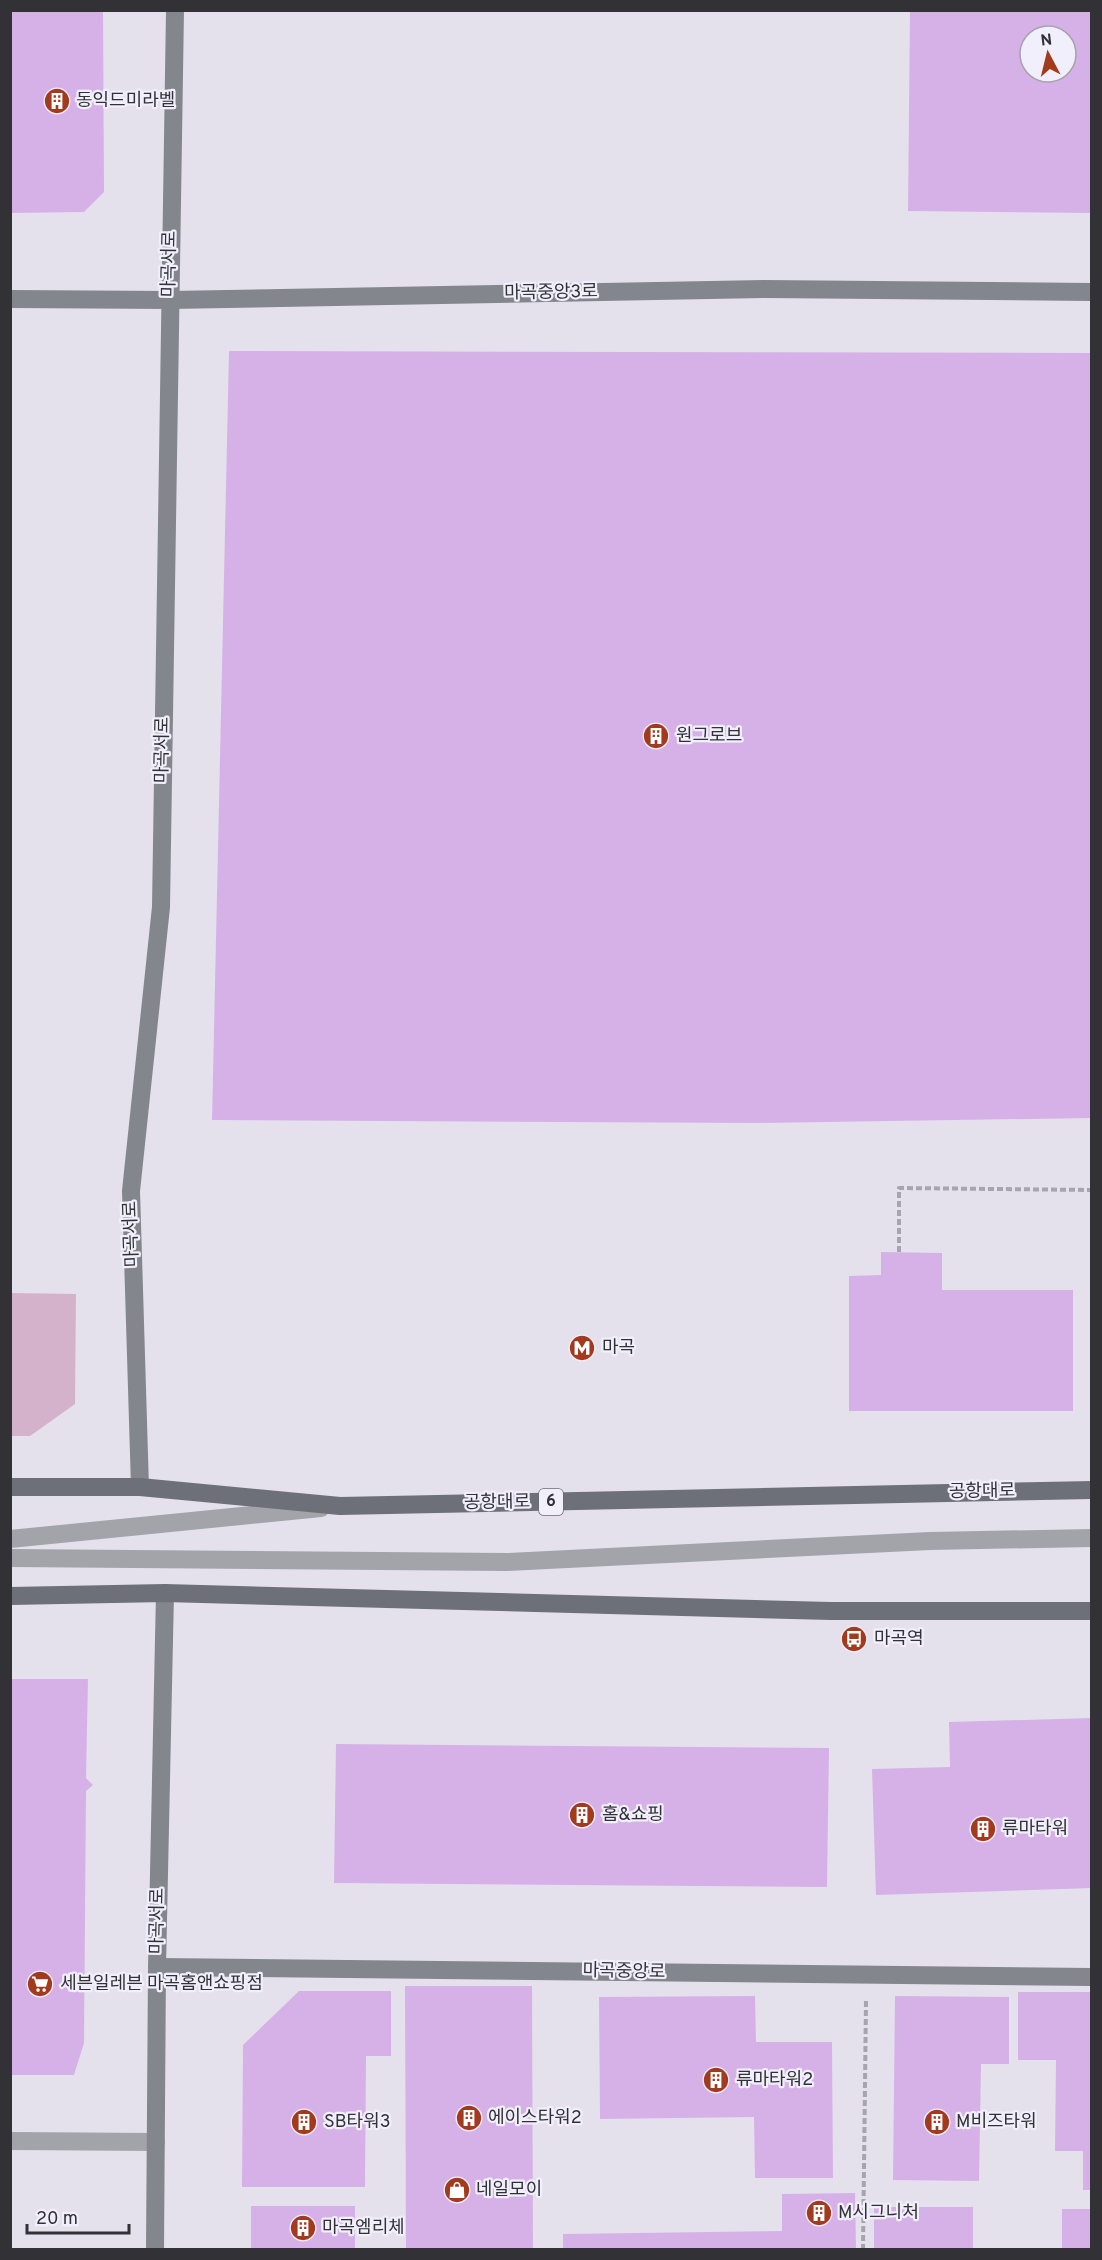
<svg xmlns="http://www.w3.org/2000/svg" width="1102" height="2260" font-family="Overpass,'Noto Sans KR',sans-serif">
<style>
.green{fill:#d5b2cc}
.building{fill:#d6b1e7;fill-rule:evenodd}
.lines{fill:none;stroke-linecap:round;stroke-linejoin:round}
.path{stroke:#a6a4ae;stroke-width:4;stroke-dasharray:6 3;stroke-linecap:butt}
.lane{stroke:#a3a4a9;stroke-width:18}
.secondary{stroke:#84868d;stroke-width:18}
.primary{stroke:#6e7079;stroke-width:18}
.labels{text-anchor:middle;dominant-baseline:central;stroke-width:4.5;stroke-linejoin:round;paint-order:stroke}
.shield{fill:#f1effb;stroke:#6b6a71;stroke-width:1.5}
.shield-label{font-size:16px;font-weight:bold;fill:#323136}
.poi-label{font-size:18px;fill:#323136;stroke:#f1effb;text-anchor:start}
.street-label{font-size:18px;fill:#323136;stroke:#f1effb}
</style>
<rect width="100%" height="100%" fill="#e4e1ed"/>
<!-- green -->
<polygon class="green" points="11,1293 76,1294 75,1404 30,1436 11,1436"/>
<!-- building -->
<g class="building">
<polygon points="10,10 103,10 104,192 84,212 10,213"/>
<path d="M910,10H1092V213L908,211ZM1030,36H1066V72H1030Z"/>
<polygon points="229,351 1092,353 1092,1118 755,1123 212,1120"/>
<polygon points="881,1252 942,1253 942,1290 1073,1290 1073,1411 849,1411 849,1276 881,1275"/>
<polygon points="10,1679 88,1679 86,1778 93,1785 86,1791 84,2043 74,2075 10,2075"/>
<polygon points="1092,1718 1092,1888 876,1895 872,1769 950,1767 949,1722"/>
<polygon points="336,1744 829,1748 827,1887 334,1883"/>
<polygon points="405,1986 532,1986 533,2250 406,2250"/>
<polygon points="299,1991 391,1991 391,2056 366,2056 365,2187 242,2187 243,2045"/>
<polygon points="1018,1992 1092,1992 1092,2190 1083,2190 1083,2151 1055,2151 1056,2060 1018,2060"/>
<polygon points="755,1996 756,2042 832,2042 833,2178 755,2178 754,2117 600,2119 599,1997"/>
<polygon points="895,1996 1009,1997 1009,2064 981,2064 979,2181 893,2180"/>
<polygon points="855,2193 856,2250 563,2250 563,2234 782,2231 782,2194"/>
<rect x="251" y="2206" width="104" height="44"/>
<rect x="874" y="2207" width="99" height="43"/>
<rect x="1062" y="2209" width="30" height="41"/>
</g>
<g class="lines">
<!-- path -->
<g class="path">
<polyline points="899,1252 899,1188 1092,1190"/>
<polyline points="863,2250 866,2001"/>
</g>
<!-- lane -->
<g class="lane">
<polyline points="10,1539 321,1508"/>
<polyline points="10,1558 507,1562 930,1541 1092,1538"/>
<polyline points="10,2141 156,2142"/>
</g>
<!-- secondary -->
<g class="secondary">
<polyline points="10,299 170,300 764,289 1092,292"/>
<polyline points="140,1487 131,1191 161,907 175,10"/>
<polyline points="157,1967 1092,1977"/>
<polyline points="155,2250 157,1967 165,1593"/>
</g>
<!-- primary -->
<g class="primary">
<polyline points="10,1487 140,1487 340,1506 1092,1490"/>
<polyline points="10,1596 165,1593 831,1611 1092,1611"/>
</g>
</g>
<!-- icons -->
<defs>
<g id="building-disc" transform="scale(1.35)"><circle r="9.5" fill="#a23a1e" stroke="#f1effb"/><path d="M-4-6H4V6H1V3H-1V6H-4ZM-2.5-4.3h1.7v1.8h-1.7ZM.8-4.3h1.7v1.8H.8ZM-2.5-1h1.7V.8h-1.7ZM.8-1h1.7V.8H.8Z" fill="#fff"/></g>
<g id="metro-disc" transform="scale(1.35)"><circle r="9.5" fill="#a23a1e" stroke="#f1effb"/><path d="M-5.5 5V-5H-3L0 0L3-5H5.5V5H3V-.5L0 4L-3-.5V5Z" fill="#fff"/></g>
<g id="bus-disc" transform="scale(1.35)"><circle r="9.5" fill="#a23a1e" stroke="#f1effb"/><path d="M-5-6H5V4H4V6H2V4H-2V6H-4V4H-5ZM-3.5-4V0h7V-4ZM-3.5 1.2v1.5H-2V1.2ZM2 1.2v1.5H3.5V1.2Z" fill="#fff"/></g>
<g id="supermarket-disc" transform="scale(1.35)"><circle r="9.5" fill="#a23a1e" stroke="#f1effb"/><path d="M-6-5.5h2.5l.6 2H6L4.5 2H-2.5L-4.4-4H-6ZM-1.5 3.2a1.3 1.3 0 1 0 .1 0ZM3 3.2a1.3 1.3 0 1 0 .1 0Z" fill="#fff"/></g>
<g id="shop-disc" transform="scale(1.35)"><circle r="9.5" fill="#a23a1e" stroke="#f1effb"/><path d="M-5-2.5h2.3a2.7 3.5 0 0 1 5.4 0H5L5.5 6h-11ZM-1.5-2.5h3a1.5 2.3 0 0 0-3 0Z" fill="#fff"/></g>
</defs>
<g fill-rule="evenodd">
<use href="#building-disc" x="57" y="101"/>
<use href="#building-disc" x="656" y="736"/>
<use href="#metro-disc" x="582" y="1348"/>
<use href="#bus-disc" x="854" y="1639"/>
<use href="#building-disc" x="582" y="1815"/>
<use href="#building-disc" x="983" y="1829"/>
<use href="#supermarket-disc" x="40" y="1984"/>
<use href="#building-disc" x="716" y="2080"/>
<use href="#building-disc" x="469" y="2118"/>
<use href="#building-disc" x="304" y="2122"/>
<use href="#building-disc" x="937" y="2122"/>
<use href="#shop-disc" x="457" y="2190"/>
<use href="#building-disc" x="819" y="2213"/>
<use href="#building-disc" x="303" y="2228"/>
</g>
<g class="labels">
<!-- shield labels -->
<rect class="shield" x="539" y="1489" width="24" height="26" rx="4.5"/>
<g class="shield-label">
<text x="551" y="1502">6</text>
</g>
<!-- poi labels -->
<g class="poi-label">
<text x="76" y="101">동익드미라벨</text>
<text x="676" y="736">원그로브</text>
<text x="602" y="1348">마곡</text>
<text x="874" y="1639">마곡역</text>
<text x="602" y="1815">홈&amp;쇼핑</text>
<text x="1002" y="1829">류마타워</text>
<text x="60" y="1984">세븐일레븐 마곡홈앤쇼핑점</text>
<text x="736" y="2080">류마타워2</text>
<text x="488" y="2118">에이스타워2</text>
<text x="324" y="2122">SB타워3</text>
<text x="956" y="2122">M비즈타워</text>
<text x="476" y="2190">네일모이</text>
<text x="838" y="2213">M시그니처</text>
<text x="322" y="2228">마곡엠리체</text>
</g>
<!-- street labels -->
<g class="street-label">
<text transform="translate(170 264) rotate(-89)">마곡서로</text>
<text transform="translate(551 293) rotate(-1)">마곡중앙3로</text>
<text transform="translate(163 750) rotate(-89)">마곡서로</text>
<text transform="translate(132 1234) rotate(-92)">마곡서로</text>
<text transform="translate(982 1492) rotate(-1)">공항대로</text>
<text transform="translate(497 1503) rotate(-1)">공항대로</text>
<text transform="translate(158 1921) rotate(-89)">마곡서로</text>
<text transform="translate(624 1972) rotate(1)">마곡중앙로</text>
</g>
</g>
<!-- border -->
<rect width="1102" height="2260" fill="none" stroke="#323136" stroke-width="24"/>
<!-- north arrow -->
<g transform="translate(1048 54) rotate(353)"><circle r="28" fill="#f1effb" stroke="#a5a3ac" stroke-width="1.5"/>
<path d="M0-4.5L10 22L0 15L-10 22Z" fill="#a23a1e"/>
<text y="-9" font-size="16" font-weight="bold" text-anchor="middle" fill="#323136">N</text>
</g>
<!-- scale -->
<path d="M27 2224v9h102v-9" fill="none" stroke="#323136" stroke-width="3"/>
<text x="36" y="2224" font-size="18" fill="#323136" stroke="#f1effb" stroke-width="4.5" paint-order="stroke">20 m</text>
</svg>
